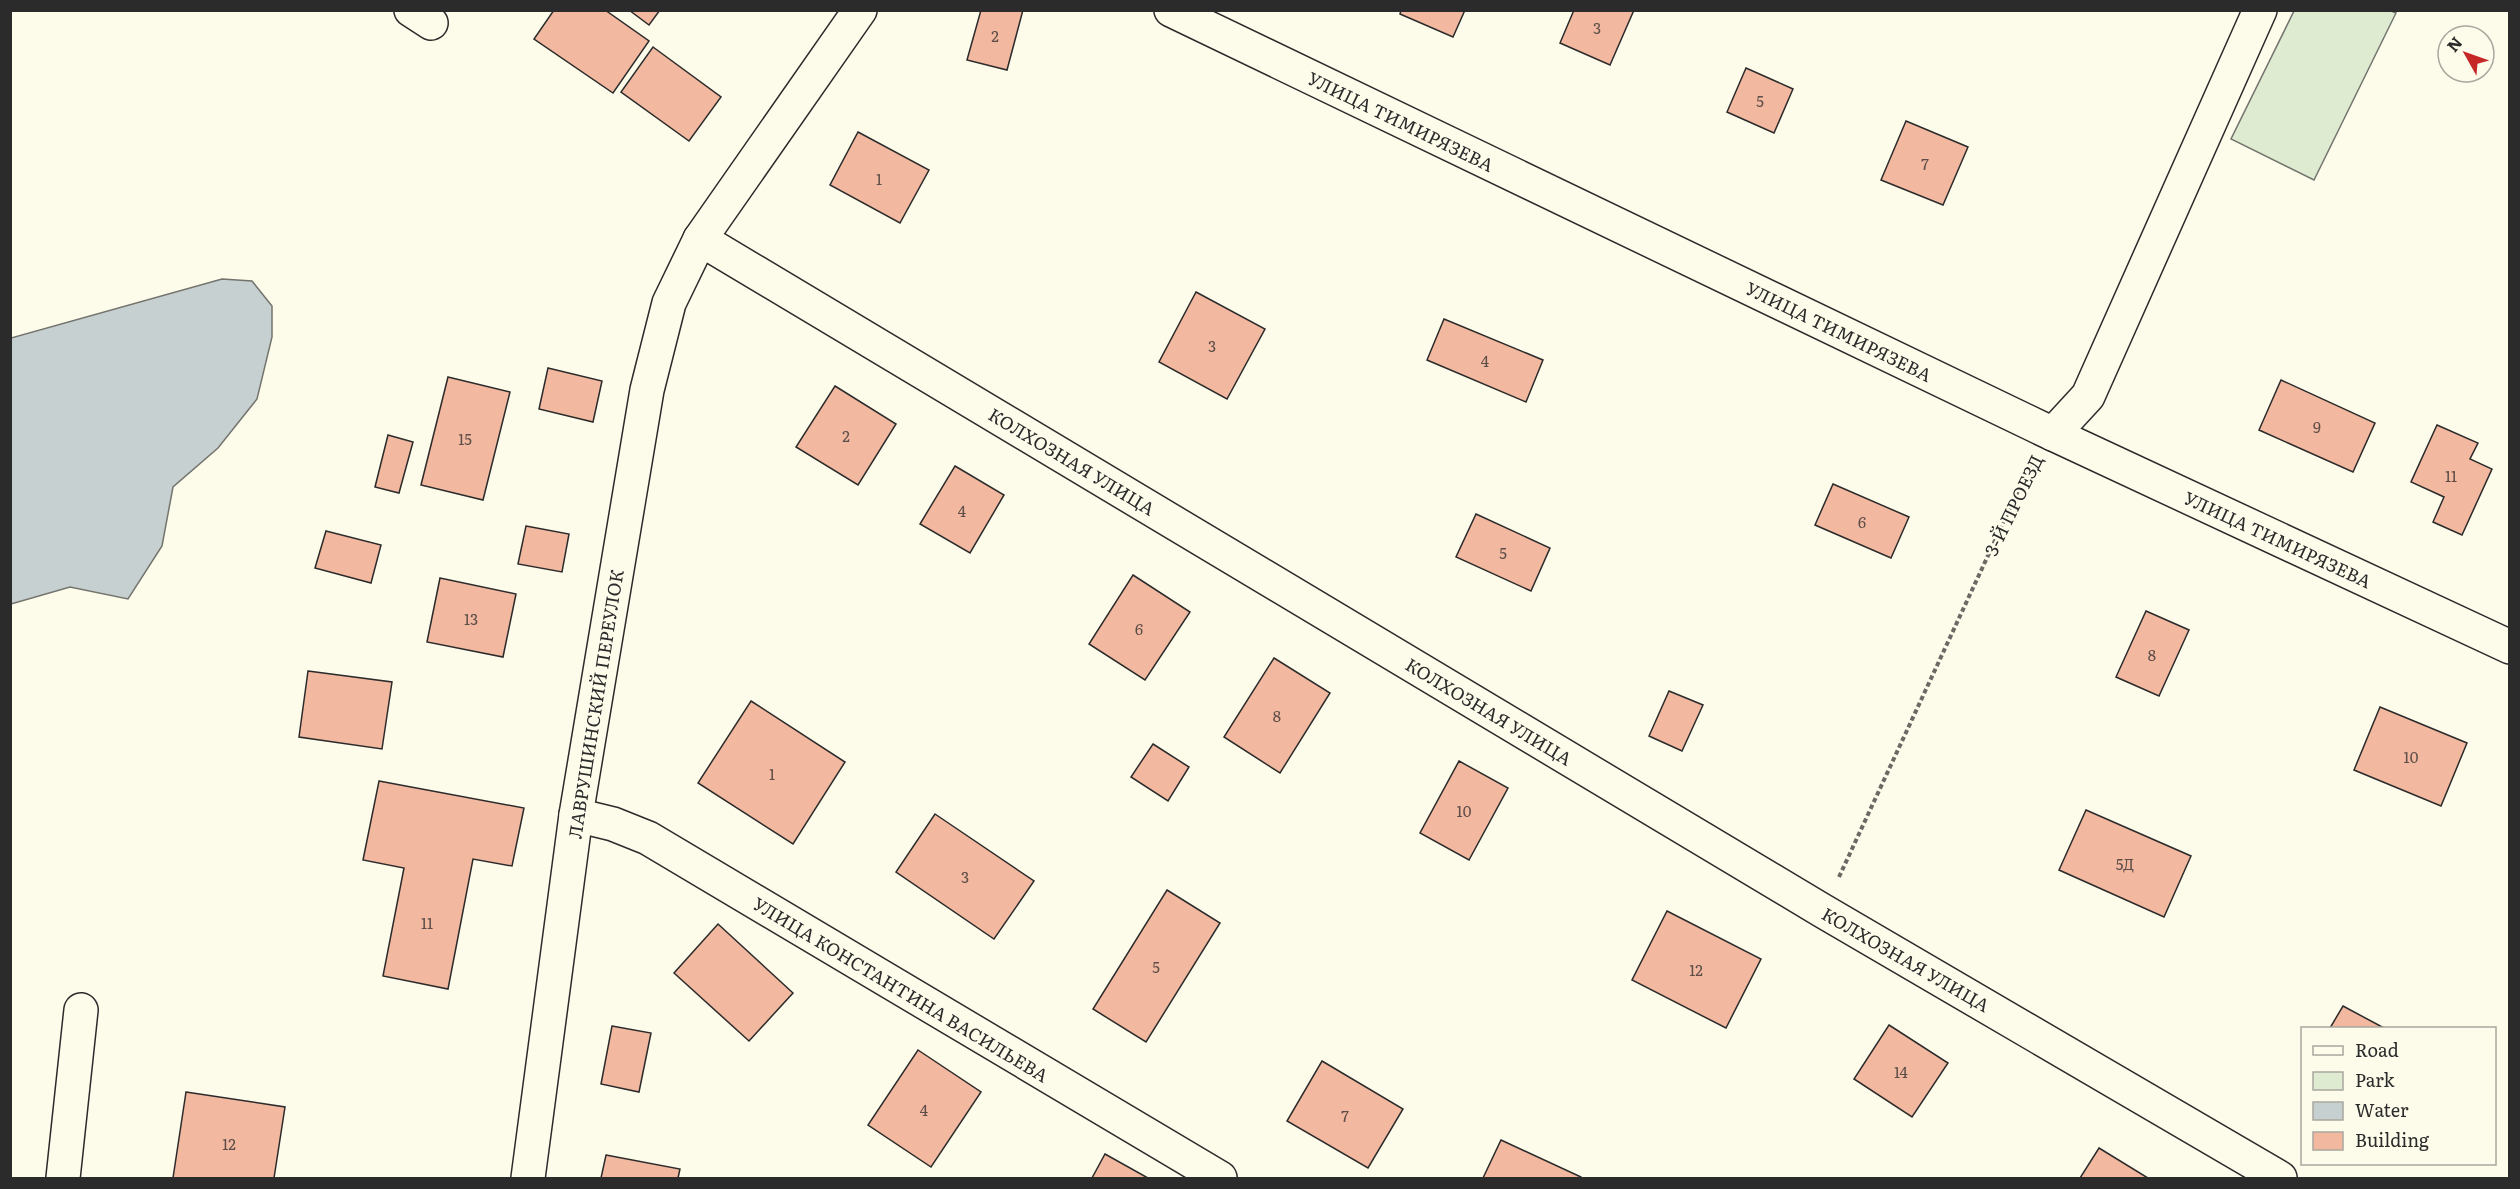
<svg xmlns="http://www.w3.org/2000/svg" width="2520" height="1189" font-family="Literata,serif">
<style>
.green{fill:#deebd1;stroke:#74746e;stroke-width:1.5}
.water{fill:#c7d0d0;stroke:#74746e;stroke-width:1.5}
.building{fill:#f2b8a0;stroke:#2b2b2b;stroke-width:1.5}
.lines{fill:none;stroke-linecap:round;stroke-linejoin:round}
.street-casing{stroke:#2b2b2b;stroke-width:36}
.secondary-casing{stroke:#2b2b2b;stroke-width:36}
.path{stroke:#6a6964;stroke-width:4;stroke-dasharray:4.5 3;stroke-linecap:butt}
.street{stroke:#fdfbea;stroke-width:33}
.secondary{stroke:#fdfbea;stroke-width:33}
.labels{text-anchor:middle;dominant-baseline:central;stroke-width:4.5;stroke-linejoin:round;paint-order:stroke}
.number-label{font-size:15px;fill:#5d4e48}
.street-label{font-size:18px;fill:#2b2b2b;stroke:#fdfbea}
</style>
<rect width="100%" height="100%" fill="#fdfbea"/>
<!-- green -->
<polygon class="green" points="2391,11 2396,13 2314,180 2231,139 2294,11"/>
<!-- water -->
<polygon class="water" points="222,279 252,281 272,306 272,337 257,399 218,448 173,487 162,546 128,599 70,587 11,604 11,338"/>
<!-- building -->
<g class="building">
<polygon points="554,10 605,10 649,41 613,93 534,39"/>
<polygon points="629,10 660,10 649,25"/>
<polygon points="981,10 1023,10 1007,70 967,60"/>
<polygon points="1401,10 1465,10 1453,37 1400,14"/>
<polygon points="1574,10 1634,10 1610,65 1560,43"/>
<polygon points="653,47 721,97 689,141 621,92"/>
<polygon points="1746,68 1793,89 1774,133 1727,112"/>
<polygon points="1906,121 1968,147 1943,205 1881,180"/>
<polygon points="858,132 929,170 900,223 830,185"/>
<polygon points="1196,292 1265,329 1227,399 1159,362"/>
<polygon points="1444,319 1543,360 1526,402 1427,360"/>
<polygon points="548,368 602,381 593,422 539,409"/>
<polygon points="448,377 510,392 483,500 421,485"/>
<polygon points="2281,380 2375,423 2353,472 2259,430"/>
<polygon points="835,386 896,424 858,485 796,447"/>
<polygon points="2437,425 2478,443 2470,459 2492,469 2462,535 2433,522 2444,497 2411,482"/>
<polygon points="388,435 413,442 399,493 375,487"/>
<polygon points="955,466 1004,495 970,553 920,524"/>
<polygon points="1833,484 1909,517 1891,558 1815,525"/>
<polygon points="1476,514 1550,548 1531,591 1456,557"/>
<polygon points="526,526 569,534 562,572 518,564"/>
<polygon points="326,531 381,545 371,583 315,568"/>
<polygon points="1133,575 1190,612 1145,680 1089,644"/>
<polygon points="440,578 516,594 503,657 427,642"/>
<polygon points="2146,611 2189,630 2159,696 2116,677"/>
<polygon points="1274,658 1330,693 1280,773 1224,737"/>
<polygon points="308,671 392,682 382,749 299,737"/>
<polygon points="1669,691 1703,705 1682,751 1649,736"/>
<polygon points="751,701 845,762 793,844 698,783"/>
<polygon points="2380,707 2467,743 2441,806 2354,770"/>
<polygon points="1153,744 1189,767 1168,801 1131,777"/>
<polygon points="1459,761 1508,788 1469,860 1420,833"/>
<polygon points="379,781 524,808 512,866 473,859 448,989 383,976 404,868 363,860"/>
<polygon points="2086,810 2191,856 2164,917 2059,870"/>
<polygon points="935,814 1034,881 994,939 896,872"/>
<polygon points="1167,890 1220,923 1146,1042 1093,1009"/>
<polygon points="1667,911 1761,959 1726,1028 1632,980"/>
<polygon points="718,924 793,993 749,1041 674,973"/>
<polygon points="2343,1006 2384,1028 2330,1028"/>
<polygon points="1889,1025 1948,1063 1912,1117 1854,1079"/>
<polygon points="612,1026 651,1033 639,1092 601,1084"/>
<polygon points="918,1050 981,1092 931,1167 868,1125"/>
<polygon points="1322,1061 1403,1109 1368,1168 1287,1121"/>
<polygon points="186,1092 285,1107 274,1178 173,1178"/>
<polygon points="1501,1140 1581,1177 1581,1178 1483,1178"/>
<polygon points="2099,1148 2148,1178 2080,1178"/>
<polygon points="1105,1154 1148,1178 1092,1178"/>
<polygon points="606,1155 680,1169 678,1178 601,1178"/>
</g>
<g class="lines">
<!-- street casing -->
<g class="street-casing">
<g id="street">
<polyline points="411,10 431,23"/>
<polyline points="1171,10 2053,434 2510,647"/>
<polyline points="700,239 1823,911 2280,1178"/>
<polyline points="2053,434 2088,396 2260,10"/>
<polyline points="576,815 613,824 648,838 1220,1178"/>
<polyline points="63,1178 81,1010"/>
</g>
</g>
<!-- secondary casing -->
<g class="secondary-casing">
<polyline id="secondary" points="528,1178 576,815 647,390 669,303 700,239 860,10"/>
</g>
<!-- path -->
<polyline class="path" points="1839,877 2030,465"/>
<!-- street -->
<use href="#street" class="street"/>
<!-- secondary -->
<use href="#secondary" class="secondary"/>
</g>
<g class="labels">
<!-- number labels -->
<g class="number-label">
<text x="1597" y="27">3</text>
<text x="995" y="35">2</text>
<text x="1760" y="100">5</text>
<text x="1925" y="163">7</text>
<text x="879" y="178">1</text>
<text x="1212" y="345">3</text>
<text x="1485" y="360">4</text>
<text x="2317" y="426">9</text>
<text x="846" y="435">2</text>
<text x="465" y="438">15</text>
<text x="2451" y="475">11</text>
<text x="962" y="510">4</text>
<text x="1862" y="521">6</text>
<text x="1503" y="552">5</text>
<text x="471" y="618">13</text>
<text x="1139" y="628">6</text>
<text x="2152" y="654">8</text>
<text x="1277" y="715">8</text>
<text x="2411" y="756">10</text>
<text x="772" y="773">1</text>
<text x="1464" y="810">10</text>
<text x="2125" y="863">5Д</text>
<text x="965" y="876">3</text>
<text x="427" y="922">11</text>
<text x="1156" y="966">5</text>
<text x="1696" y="969">12</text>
<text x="1901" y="1071">14</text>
<text x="924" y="1109">4</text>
<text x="1345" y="1115">7</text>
<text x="229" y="1143">12</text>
</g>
<!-- street labels -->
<g class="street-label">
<text transform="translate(1401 121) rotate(26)">УЛИЦА ТИМИРЯЗЕВА</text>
<text transform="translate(1839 331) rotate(26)">УЛИЦА ТИМИРЯЗЕВА</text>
<text transform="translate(1072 461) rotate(31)">КОЛХОЗНАЯ УЛИЦА</text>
<text transform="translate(2013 505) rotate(-64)">3-Й ПРОЕЗД</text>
<text transform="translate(2278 539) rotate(25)">УЛИЦА ТИМИРЯЗЕВА</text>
<text transform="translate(595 704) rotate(-81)">ЛАВРУШИНСКИЙ ПЕРЕУЛОК</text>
<text transform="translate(1489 711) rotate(31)">КОЛХОЗНАЯ УЛИЦА</text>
<text transform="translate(1906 959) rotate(30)">КОЛХОЗНАЯ УЛИЦА</text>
<text transform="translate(901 989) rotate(31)">УЛИЦА КОНСТАНТИНА ВАСИЛЬЕВА</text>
</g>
</g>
<!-- border -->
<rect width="2520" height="1189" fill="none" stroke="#2b2b2b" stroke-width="24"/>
<!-- legend -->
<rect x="2301" y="1027" width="195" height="138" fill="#fdfbea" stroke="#a9a89e" stroke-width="1.5"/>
<rect x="2313" y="1046" width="30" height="9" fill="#fdfbea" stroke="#a9a89e" stroke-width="1.5"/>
<text x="2355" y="1057" font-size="18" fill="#2b2b2b">Road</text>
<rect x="2313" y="1072" width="30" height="18" fill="#deebd1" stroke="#a9a89e" stroke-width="1.5"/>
<text x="2355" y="1087" font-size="18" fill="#2b2b2b">Park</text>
<rect x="2313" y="1102" width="30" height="18" fill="#c7d0d0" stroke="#a9a89e" stroke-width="1.5"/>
<text x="2355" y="1117" font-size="18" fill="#2b2b2b">Water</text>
<rect x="2313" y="1132" width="30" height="18" fill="#f2b8a0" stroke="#a9a89e" stroke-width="1.5"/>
<text x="2355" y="1147" font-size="18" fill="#2b2b2b">Building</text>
<!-- north arrow -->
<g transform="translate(2466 54) rotate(310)"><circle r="28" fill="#fdfbea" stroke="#a9a89e" stroke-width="1.5"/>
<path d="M0-4.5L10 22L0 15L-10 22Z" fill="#c62828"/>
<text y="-9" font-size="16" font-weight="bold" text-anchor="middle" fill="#2b2b2b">N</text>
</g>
</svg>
